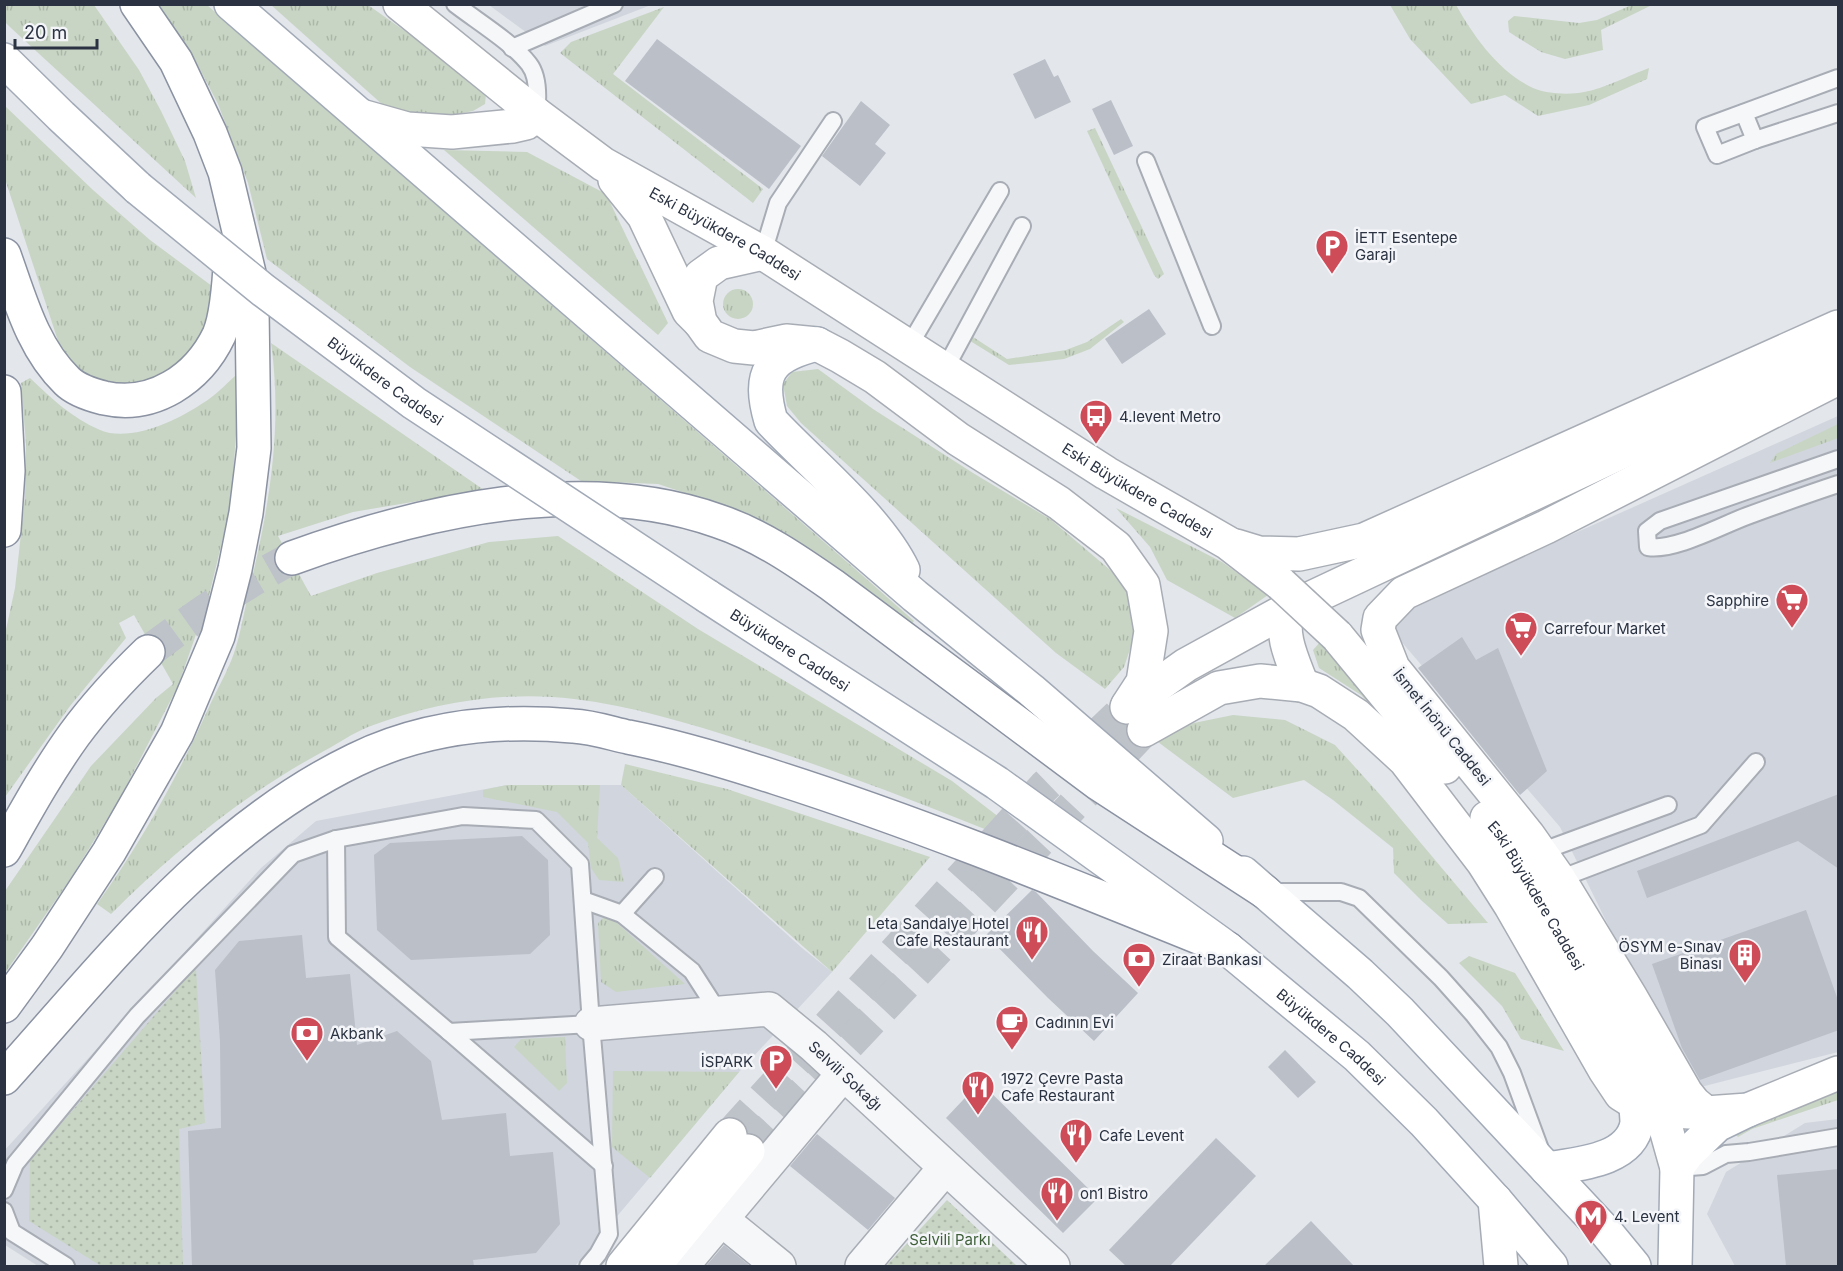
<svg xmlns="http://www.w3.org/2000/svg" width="1843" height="1271" font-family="Inter,sans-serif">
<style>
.built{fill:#d1d5dd}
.grass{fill:url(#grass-tufts)}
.park{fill:url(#park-dots)}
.building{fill:#babfc8}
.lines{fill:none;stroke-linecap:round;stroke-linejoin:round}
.secondary-tunnel{stroke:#bec2c9;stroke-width:33;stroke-dasharray:33 16;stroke-linecap:butt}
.highway-tunnel{stroke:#bec2c9;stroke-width:33;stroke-dasharray:33 16;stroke-linecap:butt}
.lane-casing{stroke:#a8adb5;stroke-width:20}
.street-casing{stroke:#a8adb5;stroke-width:36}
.secondary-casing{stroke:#a8adb5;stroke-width:36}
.primary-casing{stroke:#a2aab7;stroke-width:36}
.highway-casing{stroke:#8b92a2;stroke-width:36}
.lane{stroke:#f6f7f9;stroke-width:16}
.street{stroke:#f6f7f9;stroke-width:33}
.secondary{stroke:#fff;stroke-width:33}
.primary{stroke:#fff;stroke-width:33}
.highway{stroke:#fff;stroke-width:33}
.secondary-bridge-casing{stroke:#a8adb5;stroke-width:36;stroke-linecap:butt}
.primary-bridge-casing{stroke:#a2aab7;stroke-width:36;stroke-linecap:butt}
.secondary-bridge{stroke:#fff;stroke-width:33}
.primary-bridge{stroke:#fff;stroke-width:33}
.labels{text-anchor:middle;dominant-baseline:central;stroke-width:5;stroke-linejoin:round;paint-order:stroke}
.street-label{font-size:15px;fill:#2b3343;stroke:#f3f5f8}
.poi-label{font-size:15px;fill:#2b3343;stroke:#f3f5f8;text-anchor:start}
.park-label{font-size:15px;fill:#3e5f38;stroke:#f3f5f8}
</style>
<defs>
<pattern id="grass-tufts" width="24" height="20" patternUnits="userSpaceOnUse" patternTransform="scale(1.5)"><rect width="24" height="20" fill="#c8d5c4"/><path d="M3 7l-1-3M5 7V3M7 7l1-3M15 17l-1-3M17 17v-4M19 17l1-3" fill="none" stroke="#acb7aa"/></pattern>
<pattern id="park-dots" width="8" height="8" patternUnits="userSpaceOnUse" patternTransform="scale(1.5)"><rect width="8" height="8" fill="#c8d5c4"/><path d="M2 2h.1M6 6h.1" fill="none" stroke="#acb7aa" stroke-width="1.8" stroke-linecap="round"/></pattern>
</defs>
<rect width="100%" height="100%" fill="#e3e6eb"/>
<!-- built -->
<g class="built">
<polygon points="489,5 651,5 545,46"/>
<polygon points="1838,416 1838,1052 1689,1090 1560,827 1382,619"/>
<polygon points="507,785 621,785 802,948 832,972 739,1072 575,1266 38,1266 5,1245 4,1151 261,868 316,821"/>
<polygon points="1838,1119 1838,1266 1735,1266 1707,1214 1726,1172 1805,1123"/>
</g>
<!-- grass -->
<g class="grass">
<polygon points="5,4 94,5 139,70 161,111 185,161 196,198 11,28 5,22"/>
<polygon points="1634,4 1652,5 1601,30 1603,50 1565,59 1541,52 1509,32 1508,21 1514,16 1579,23 1597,20"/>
<polygon points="159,5 207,5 862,575 914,621 910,626 773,532 722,505 658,484 581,481 410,367 267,259 248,183 218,104 193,56"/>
<polygon points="271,5 368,5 477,82 486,94 485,104 473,111 443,117 393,114"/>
<path d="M1390,5H1456C1474,37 1499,72 1533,88C1546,94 1570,95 1584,92C1603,89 1630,75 1649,68L1647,79L1589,105L1538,116L1505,95L1471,104L1410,39Z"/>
<polygon points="664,7 613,74 763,189 753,203 560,53 571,42"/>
<polygon points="5,106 93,190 150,240 220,292 217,316 178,368 157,378 119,385 84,376 61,350 5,179"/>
<polygon points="1095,128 1164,274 1158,279 1154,275 1087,131"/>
<polygon points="444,150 527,152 606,194 668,323 658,335"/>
<circle cx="738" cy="304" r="15"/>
<polygon points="1121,319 1124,322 1090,349 1064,359 1039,362 1009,365 967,339 970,335 1007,359 1066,350 1087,342"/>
<path d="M271,343L484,490L353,512L278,536L311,596L377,573L489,542L558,536L698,629L952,781L1021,834L1015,841C925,805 836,770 744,741C688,723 632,706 574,699C506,690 432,703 368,727C353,733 339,743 324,751C246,793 174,851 111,914L97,904C141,843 178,776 209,707C217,689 228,671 234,653C241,633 244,611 249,591C269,508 283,428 271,343Z"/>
<polygon points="818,369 873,409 973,473 1050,519 1122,580 1133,600 1135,634 1124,667 1105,689 1056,653 801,423 787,406 783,384 792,372"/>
<path d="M235,376L236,434L231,504L208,600L178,686L120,798L71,878L5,973V891L91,766L156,698L173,684L134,615L119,623L126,638L70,706L5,797V634L15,588L25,497L26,444L21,383L30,378C52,399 72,418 100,430C130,443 178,420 203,403C215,396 225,385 235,376Z"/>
<polygon points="1838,424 1838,438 1770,463 1776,454"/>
<polygon points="1116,508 1222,562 1268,595 1235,618 1167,580 1150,547"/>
<polygon points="1321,641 1423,762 1361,695 1319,668 1313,650"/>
<polygon points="1233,715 1285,720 1335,745 1383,798 1488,923 1448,924 1422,901 1394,873 1393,848 1333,800 1304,780 1233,798 1154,739 1184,725"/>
<polygon points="625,764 727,789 930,857 832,972 621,785"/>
<polygon points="507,785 600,785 597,838 618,858 624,882 599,880 591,868 588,843 557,812 483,797 483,790"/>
<polygon points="607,914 685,984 616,992 601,982 598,923"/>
<polygon points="1469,956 1515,973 1564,1051 1521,1039 1502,1006 1459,963"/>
<polygon points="565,1037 567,1083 559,1091 514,1047 521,1039"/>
<polygon points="613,1071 739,1072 650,1178 612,1147"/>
<polygon points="1838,1092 1838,1100 1752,1129 1738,1137 1735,1134 1801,1103"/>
</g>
<!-- park -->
<g class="park">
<polygon points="196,967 205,1123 179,1129 183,1266 101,1266 29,1221 30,1160"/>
<polygon points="947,1200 1017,1266 886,1266"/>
</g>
<!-- building -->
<g class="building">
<polygon points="657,39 801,146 769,189 625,81"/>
<polygon points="1045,59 1054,77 1058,75 1071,102 1035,119 1013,74"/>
<polygon points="1111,100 1133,146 1114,155 1092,109"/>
<polygon points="861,101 890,125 875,144 886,153 860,186 822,156"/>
<polygon points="1149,309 1166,334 1122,364 1105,339"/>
<polygon points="1462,637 1476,660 1498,648 1547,771 1520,795 1418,668"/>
<polygon points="1839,794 1839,869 1798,841 1647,898 1637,871"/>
<polygon points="522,836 548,860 550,935 530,954 411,960 377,930 374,855 390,843"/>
<polygon points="1032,890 1036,892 1093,951 1138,993 1094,1041 1048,998 986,935"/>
<polygon points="1806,910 1839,1003 1839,1030 1700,1080 1682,1048 1652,964"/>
<polygon points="302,935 306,978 350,974 357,1045 397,1031 431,1061 442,1120 506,1113 510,1156 553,1152 560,1224 536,1253 473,1260 474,1266 192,1266 188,1131 221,1128 220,1041 215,970 239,941"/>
<polygon points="1285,1050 1316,1082 1298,1098 1268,1067"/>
<polygon points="980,1082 1098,1198 1063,1233 946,1118"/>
<polygon points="817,1134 895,1198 868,1230 790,1166"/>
<polygon points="1216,1138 1256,1176 1170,1266 1126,1266 1109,1250"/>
<polygon points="1839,1169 1839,1266 1786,1266 1777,1175"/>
<polygon points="1311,1221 1354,1266 1264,1266"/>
<polygon points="724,1245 750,1266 706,1266"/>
</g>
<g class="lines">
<!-- secondary-tunnel -->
<g class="secondary-tunnel">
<polyline points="730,1135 1044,787 1127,707"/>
<polyline points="748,1151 1144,730"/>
</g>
<!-- highway-tunnel -->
<path class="highway-tunnel" d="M148,652C196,616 239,586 292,558"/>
<!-- lane casing -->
<g class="lane-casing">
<g id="lane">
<path d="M455,4C477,21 513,43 529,64C539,77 538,98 536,114"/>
<polyline points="512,48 614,4"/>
<polyline points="1838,78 1705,127 1717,155 1755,140 1838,113"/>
<polyline points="1744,113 1755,140"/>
<polyline points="1146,161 1212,326"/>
<polyline points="763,253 778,203 833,121"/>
<polyline points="909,346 1000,191"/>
<polyline points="945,369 1022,226"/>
<path d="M1838,459L1660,521L1647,531L1648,547C1675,551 1720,526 1747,516C1777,505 1808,494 1838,484"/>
<polyline points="336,839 337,937 449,1032 591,1024"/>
<polyline points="1540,852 1668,805"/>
<polyline points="1559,879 1701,825 1756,762"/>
<polyline points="1268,892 1341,892 1359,898 1441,978 1474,1015 1499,1047 1512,1073 1540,1149"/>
<polyline points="583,900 622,914 692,971 719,1013"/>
<polyline points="622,914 655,877"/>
<polyline points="449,1032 604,1166"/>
<polyline points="1677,1168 1703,1166 1726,1154 1749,1152 1838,1137"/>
<polyline points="4,1190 15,1164 137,1016 293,854 336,839 463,816 536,820 580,864 591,1024 609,1234 598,1254 588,1266"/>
<polyline points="4,1211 12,1232 66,1266"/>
</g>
</g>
<!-- street casing -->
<g class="street-casing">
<g id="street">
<path id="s1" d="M591,1024L769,1009L814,1046L1053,1266"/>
<polyline points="721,1219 779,1266"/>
<polyline points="682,1266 843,1074"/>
<polyline points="862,1266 945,1168"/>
</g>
</g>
<!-- secondary casing -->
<g class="secondary-casing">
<g id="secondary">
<path id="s2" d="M400,4L536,114L603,164L763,253L1106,473L1228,543L1281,584"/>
<polyline points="361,116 407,129 452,132 513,126 526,123 536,114"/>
<polyline points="615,180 644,216 689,311 700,322"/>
<polyline points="763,253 719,263 701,276 696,301 700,322 710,336 734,346 754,348 786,341 817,344 840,356 875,377 958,439 1059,503 1116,547 1143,585 1151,631 1143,682 1128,705"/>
<polyline points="1236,546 1259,553 1299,554 1364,540 1838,327"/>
<path d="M1288,609C1279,634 1293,661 1302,685"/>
<polyline points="1337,636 1445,767"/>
<polyline points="1127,707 1186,665 1288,609 1838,350"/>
<polyline points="1144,730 1219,688 1260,681 1302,685 1319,691 1356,715 1405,760 1483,862 1511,906 1605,1070 1621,1094 1640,1106 1673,1111 1706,1113 1748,1110 1838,1073"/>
<path id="s3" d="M1487,818L1501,834L1657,1097L1677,1168"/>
<polyline points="1706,1113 1694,1103 1686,1093 1630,996 1559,879 1528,835 1393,668 1378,630 1380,618 1404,593 1546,527 1838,378"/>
<polyline points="1495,1200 1501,1266"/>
<polyline points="623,1266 730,1135"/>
<polyline points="654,1266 748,1151"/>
</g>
</g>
<!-- primary casing -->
<g class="primary-casing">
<g id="primary">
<polyline points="231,4 915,596 1031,690 1206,841"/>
<polyline points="4,60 61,116 138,188"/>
<path d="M817,344C769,356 757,373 771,421C811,464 878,518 903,570"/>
<path id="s4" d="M707,596L997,783L1228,949L1357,1056L1424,1122L1495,1200L1551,1266"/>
<polyline points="1243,873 1360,974 1400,1012 1606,1232 1634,1266"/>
<path d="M1547,1169C1577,1164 1631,1161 1637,1123C1637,1117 1636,1110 1636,1104"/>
<polyline points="1675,1266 1677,1168 1687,1154 1717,1125 1748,1110"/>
</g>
</g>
<!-- highway casing -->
<g class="highway-casing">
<g id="highway">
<path d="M4,255C20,299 32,347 67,381C76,390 92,395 104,398C153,409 198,379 219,335C228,314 230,272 231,249"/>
<polyline points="4,392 8,471 4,530"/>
<path d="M292,558C422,511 583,473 718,521C760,535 796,560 832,585L1099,784L1265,892"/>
<path d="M4,850C26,811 48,771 74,735C96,705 121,678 148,652"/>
<polyline points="4,1006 47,947 109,852 177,733 218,636 235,569 246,513 254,448 252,310 249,273 225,172 210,133 176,61 137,4"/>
<path d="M4,1078C109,961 210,830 355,760C423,727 498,719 573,726C592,727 610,733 628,737C679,747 728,762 777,778C930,827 1079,889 1228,949"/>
</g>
</g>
<!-- lane -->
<use href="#lane" class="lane"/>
<!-- street -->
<use href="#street" class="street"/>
<!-- secondary -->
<use href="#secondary" class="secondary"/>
<!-- primary -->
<use href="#primary" class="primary"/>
<!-- highway -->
<use href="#highway" class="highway"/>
<!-- secondary-bridge casing -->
<g class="secondary-bridge-casing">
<polyline id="secondary-bridge" points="1281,584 1337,636"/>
</g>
<!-- primary-bridge casing -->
<g class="primary-bridge-casing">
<g id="primary-bridge">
<path id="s5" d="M138,188L263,290L414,403L707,596"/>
</g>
</g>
<!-- secondary-bridge -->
<use href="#secondary-bridge" class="secondary-bridge"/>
<!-- primary-bridge -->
<use href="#primary-bridge" class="primary-bridge"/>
</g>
<!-- icons -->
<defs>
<g id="parking-pin" transform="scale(1.725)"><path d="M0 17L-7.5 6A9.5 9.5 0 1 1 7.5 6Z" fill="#ce4b58" stroke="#f3f5f8"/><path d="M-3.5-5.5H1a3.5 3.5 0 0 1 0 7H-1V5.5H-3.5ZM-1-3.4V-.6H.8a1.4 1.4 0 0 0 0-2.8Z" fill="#fff"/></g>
<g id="bus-pin" transform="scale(1.725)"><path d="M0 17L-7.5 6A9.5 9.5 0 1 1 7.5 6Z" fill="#ce4b58" stroke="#f3f5f8"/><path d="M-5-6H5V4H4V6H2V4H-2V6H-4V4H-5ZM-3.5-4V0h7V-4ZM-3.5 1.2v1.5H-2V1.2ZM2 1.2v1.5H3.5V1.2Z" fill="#fff"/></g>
<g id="supermarket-pin" transform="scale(1.725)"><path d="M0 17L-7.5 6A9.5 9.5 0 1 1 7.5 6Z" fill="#ce4b58" stroke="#f3f5f8"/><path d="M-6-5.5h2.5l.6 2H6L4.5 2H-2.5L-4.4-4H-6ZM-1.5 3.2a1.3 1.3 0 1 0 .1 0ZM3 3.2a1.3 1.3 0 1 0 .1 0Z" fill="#fff"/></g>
<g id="restaurant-pin" transform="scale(1.725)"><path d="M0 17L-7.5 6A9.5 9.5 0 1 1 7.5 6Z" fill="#ce4b58" stroke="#f3f5f8"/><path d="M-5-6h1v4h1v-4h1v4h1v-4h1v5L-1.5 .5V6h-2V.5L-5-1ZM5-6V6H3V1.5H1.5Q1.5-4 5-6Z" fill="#fff"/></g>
<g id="building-pin" transform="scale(1.725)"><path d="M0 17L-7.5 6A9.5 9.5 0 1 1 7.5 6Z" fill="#ce4b58" stroke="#f3f5f8"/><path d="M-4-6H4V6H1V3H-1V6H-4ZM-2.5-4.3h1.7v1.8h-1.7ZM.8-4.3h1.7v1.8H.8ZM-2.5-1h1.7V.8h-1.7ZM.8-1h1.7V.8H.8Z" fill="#fff"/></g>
<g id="bank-pin" transform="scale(1.725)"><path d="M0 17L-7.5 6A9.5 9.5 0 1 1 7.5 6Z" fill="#ce4b58" stroke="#f3f5f8"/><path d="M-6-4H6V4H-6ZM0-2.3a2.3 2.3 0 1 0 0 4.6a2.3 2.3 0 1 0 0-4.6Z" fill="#fff"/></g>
<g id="cafe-pin" transform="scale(1.725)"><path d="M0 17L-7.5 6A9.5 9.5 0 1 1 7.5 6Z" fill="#ce4b58" stroke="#f3f5f8"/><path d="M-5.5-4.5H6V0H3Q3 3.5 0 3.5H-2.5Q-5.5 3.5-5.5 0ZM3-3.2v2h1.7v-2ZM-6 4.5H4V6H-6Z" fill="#fff"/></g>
<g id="metro-pin" transform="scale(1.725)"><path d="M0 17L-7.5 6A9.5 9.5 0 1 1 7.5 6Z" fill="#ce4b58" stroke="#f3f5f8"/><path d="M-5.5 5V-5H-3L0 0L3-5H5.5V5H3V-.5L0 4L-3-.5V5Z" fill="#fff"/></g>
</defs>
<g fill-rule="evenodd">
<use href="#parking-pin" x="1332" y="246"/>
<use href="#bus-pin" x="1096" y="416"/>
<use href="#supermarket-pin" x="1792" y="600"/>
<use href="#supermarket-pin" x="1521" y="628"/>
<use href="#restaurant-pin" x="1032" y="932"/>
<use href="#building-pin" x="1745" y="955"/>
<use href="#bank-pin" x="1139" y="959"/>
<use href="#cafe-pin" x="1012" y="1022"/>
<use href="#bank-pin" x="307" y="1033"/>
<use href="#parking-pin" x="776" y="1061"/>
<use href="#restaurant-pin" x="978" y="1087"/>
<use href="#restaurant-pin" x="1076" y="1135"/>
<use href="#restaurant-pin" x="1057" y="1193"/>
<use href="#metro-pin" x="1591" y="1216"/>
</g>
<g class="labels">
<!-- street labels -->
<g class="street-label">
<text stroke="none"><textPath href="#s2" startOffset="399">Eski Büyükdere Caddesi</textPath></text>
<text stroke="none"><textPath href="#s5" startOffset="314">Büyükdere Caddesi</textPath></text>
<text stroke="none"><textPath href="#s2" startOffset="885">Eski Büyükdere Caddesi</textPath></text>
<text stroke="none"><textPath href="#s4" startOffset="99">Büyükdere Caddesi</textPath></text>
<text transform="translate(1442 727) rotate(51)">İsmet İnönü Caddesi</text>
<text stroke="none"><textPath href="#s3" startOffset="92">Eski Büyükdere Caddesi</textPath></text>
<text stroke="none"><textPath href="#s4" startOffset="765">Büyükdere Caddesi</textPath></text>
<text stroke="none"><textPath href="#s1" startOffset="280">Selvili Sokağı</textPath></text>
</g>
<!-- poi labels -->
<g class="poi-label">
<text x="1355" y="237">İETT Esentepe<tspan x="1355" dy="17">Garajı</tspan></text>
<text x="1119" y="416">4.levent Metro</text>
<text x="1769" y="600" text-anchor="end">Sapphire</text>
<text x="1544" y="628">Carrefour Market</text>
<text x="1009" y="923" text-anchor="end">Leta Sandalye Hotel<tspan x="1009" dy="17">Cafe Restaurant</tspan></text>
<text x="1722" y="946" text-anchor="end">ÖSYM e-Sınav<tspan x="1722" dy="17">Binası</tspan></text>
<text x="1162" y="959">Ziraat Bankası</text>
<text x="1035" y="1022">Cadının Evi</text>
<text x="330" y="1033">Akbank</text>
<text x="753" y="1061" text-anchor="end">İSPARK</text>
<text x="1001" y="1078">1972 Çevre Pasta<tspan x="1001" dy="17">Cafe Restaurant</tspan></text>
<text x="1099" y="1135">Cafe Levent</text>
<text x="1080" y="1193">on1 Bistro</text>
<text x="1614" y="1216">4. Levent</text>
</g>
<!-- park labels -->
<g class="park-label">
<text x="950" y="1239">Selvili Parkı</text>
</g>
</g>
<!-- border -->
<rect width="1843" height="1271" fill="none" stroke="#2b3343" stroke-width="12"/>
<!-- scale -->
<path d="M15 39v9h82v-9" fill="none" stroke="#2b3343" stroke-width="3"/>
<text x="24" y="39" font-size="18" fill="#2b3343" stroke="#f3f5f8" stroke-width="4.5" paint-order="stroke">20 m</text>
</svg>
